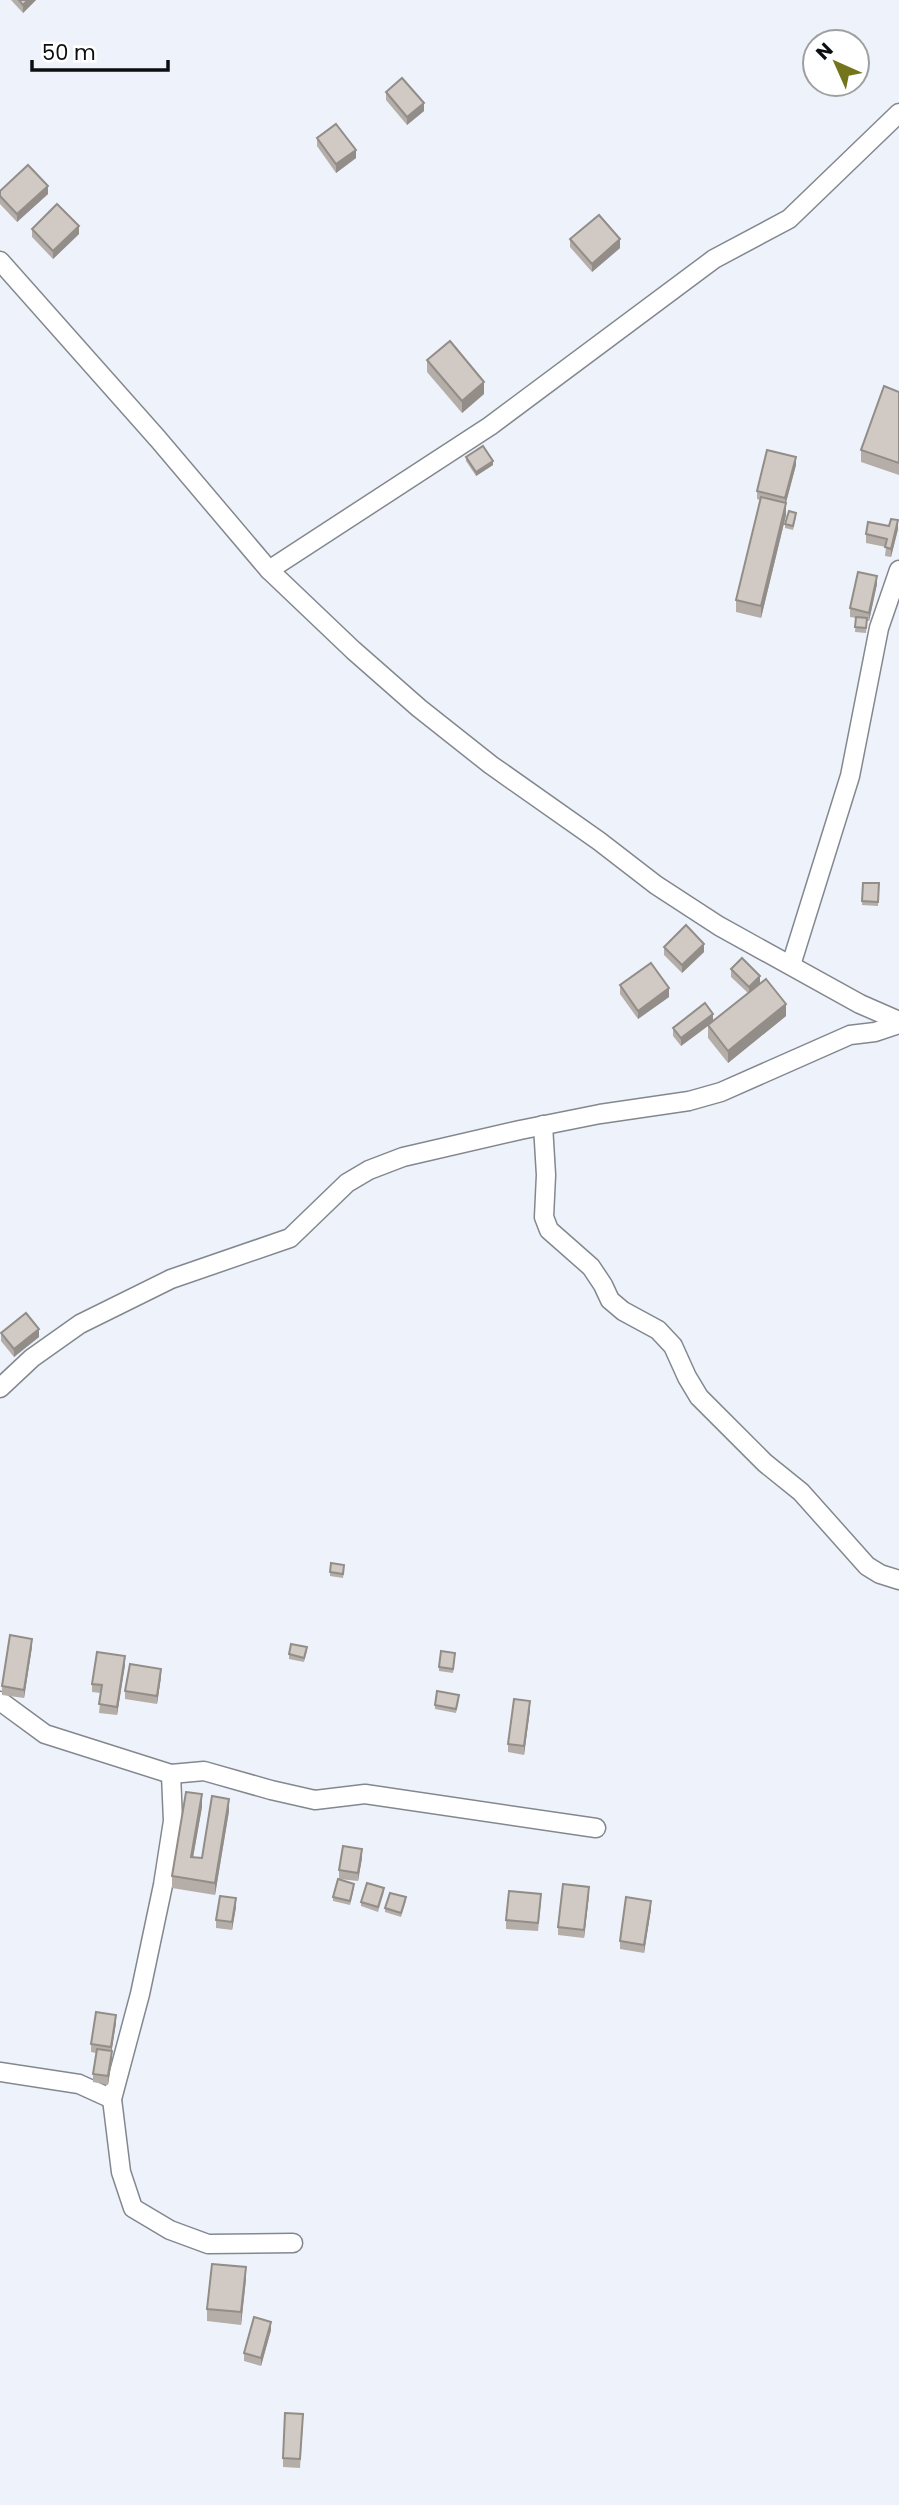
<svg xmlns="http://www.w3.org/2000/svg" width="899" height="2505" font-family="Poppins,sans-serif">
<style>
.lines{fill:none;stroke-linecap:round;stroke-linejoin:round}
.street-casing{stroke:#83888f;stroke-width:21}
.street{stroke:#fff;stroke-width:18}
.wall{fill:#b4ada8}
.shaded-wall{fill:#928d88}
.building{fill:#d1c9c3;stroke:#928d88;stroke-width:2}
</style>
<rect width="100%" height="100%" fill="#eef3fb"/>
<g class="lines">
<!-- street casing -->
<g class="street-casing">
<g id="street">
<polyline points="0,261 158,439 269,570 353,650 419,708 491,765 599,841 656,885 719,926 860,1004 899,1021"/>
<polyline points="269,570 490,426 714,259 789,219 899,113"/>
<polyline points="791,965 850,776 879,628 899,570"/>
<polyline points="543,1125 546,1175 544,1217 549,1230 591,1267 603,1285 610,1300 623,1311 658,1330 673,1346 687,1377 699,1397 765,1463 801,1492 867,1566 880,1574 899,1580"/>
<polyline points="0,1388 32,1358 80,1324 171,1279 290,1238 347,1183 369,1170 403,1157 520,1130 600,1114 689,1101 721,1092 850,1035 875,1032 899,1024"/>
<polyline points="0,1701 45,1734 171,1774 204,1771 271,1790 315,1800 365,1794 596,1828"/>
<polyline points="171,1774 173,1821 163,1885 140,1994 112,2099 121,2172 133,2208 170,2230 208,2244 293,2243"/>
<polyline points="0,2072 79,2084 112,2099"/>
</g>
</g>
<!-- street -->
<use href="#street" class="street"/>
</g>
<!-- wall -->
<g class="wall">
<polygon points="11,0 36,0 23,13"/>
<polygon points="386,92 424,111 407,125 386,100"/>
<polygon points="317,138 356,158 336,173 317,146"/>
<polygon points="0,191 48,194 17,222 0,204"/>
<polygon points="32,229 79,234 53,259 32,237"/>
<polygon points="570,239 620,248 592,272 570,247"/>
<polygon points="427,360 484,394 462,413 427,372"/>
<polygon points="899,392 899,475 861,462 861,450"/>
<polygon points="466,457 493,465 476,476 466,461"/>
<polygon points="796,465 786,503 786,515 761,618 736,612 736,600 760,500 757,499 757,491"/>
<polygon points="796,517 793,530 785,528 785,524"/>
<polygon points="889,526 898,529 891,557 885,556 886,547 866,543 866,534"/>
<polygon points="877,584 869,621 867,621 866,633 855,632 856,618 850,617 850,608"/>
<polygon points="863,883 879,883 878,906 862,905"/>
<polygon points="664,947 704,952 682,973 664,955"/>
<polygon points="731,969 760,984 786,1016 728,1063 708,1038 708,1026 681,1046 673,1036 673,1028 713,1021 748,993 731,977"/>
<polygon points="620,985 669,997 638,1019 620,994"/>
<polygon points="1,1333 39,1337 14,1357 1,1341"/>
<polygon points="344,1569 343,1578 330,1576 330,1572"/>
<polygon points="32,1647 24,1698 2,1695 2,1686"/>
<polygon points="307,1651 304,1662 289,1659 289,1654"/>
<polygon points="455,1657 453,1673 439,1671 439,1667"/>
<polygon points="125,1665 117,1715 99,1713 101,1693 92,1692 92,1684"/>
<polygon points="161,1677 157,1704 125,1699 125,1691"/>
<polygon points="459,1699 456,1713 435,1709 435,1705"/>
<polygon points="530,1710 524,1755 508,1752 508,1744"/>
<polygon points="202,1807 193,1857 202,1858 229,1811 215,1895 172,1888 172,1876"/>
<polygon points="362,1858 358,1881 339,1879 339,1870"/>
<polygon points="354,1888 350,1905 333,1901 333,1897"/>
<polygon points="384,1892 378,1912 361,1906 361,1902"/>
<polygon points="589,1895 584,1938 558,1935 558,1927"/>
<polygon points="406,1901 401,1917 385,1912 385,1908"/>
<polygon points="541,1902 538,1931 506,1929 506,1920"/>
<polygon points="236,1907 232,1930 216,1928 216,1920"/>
<polygon points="651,1909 644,1953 620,1949 620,1941"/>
<polygon points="116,2023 111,2051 112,2059 108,2085 93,2082 93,2074 96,2053 91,2052 91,2044"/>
<polygon points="246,2279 241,2325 207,2321 207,2309"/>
<polygon points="271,2330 261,2366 244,2361 244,2353"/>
<polygon points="303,2423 300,2468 283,2467 283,2458"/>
</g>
<!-- shaded-wall -->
<g class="shaded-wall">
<polygon points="28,0 36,0 23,13 23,5"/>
<polygon points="424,103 424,111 407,125 407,117"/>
<polygon points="356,150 356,158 336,173 336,164"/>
<polygon points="48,186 48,194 17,222 17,214"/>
<polygon points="79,226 79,234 53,259 53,251"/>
<polygon points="620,239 620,248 592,272 592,264"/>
<polygon points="484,382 484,394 462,413 462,401"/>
<polygon points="796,457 796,465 785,506 785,498"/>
<polygon points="493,461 493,465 476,476 476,472"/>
<polygon points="786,503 786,515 761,618 761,606"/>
<polygon points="898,520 898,529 891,557 891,549"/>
<polygon points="877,576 877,584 869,621 869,613"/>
<polygon points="704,944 704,952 682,973 682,965"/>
<polygon points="760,976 760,984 749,995 749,987"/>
<polygon points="669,988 669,997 638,1019 638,1011"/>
<polygon points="786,1004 786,1016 728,1063 728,1051"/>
<polygon points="713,1014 713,1022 681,1046 681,1038"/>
<polygon points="39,1329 39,1337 14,1357 14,1349"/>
<polygon points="32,1639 32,1647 24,1698 24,1690"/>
<polygon points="125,1656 125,1665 117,1715 117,1707"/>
<polygon points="161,1669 161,1677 157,1704 157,1696"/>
<polygon points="530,1701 530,1710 524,1755 524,1746"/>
<polygon points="202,1794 202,1807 191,1869 191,1857"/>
<polygon points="229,1799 229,1811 215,1895 215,1883"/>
<polygon points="362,1849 362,1858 358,1881 358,1873"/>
<polygon points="589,1887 589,1895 584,1938 584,1930"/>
<polygon points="236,1898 236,1907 232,1930 232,1922"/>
<polygon points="651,1901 651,1909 644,1953 644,1945"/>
<polygon points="116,2015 116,2023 111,2055 111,2047"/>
<polygon points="112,2051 112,2059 108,2085 108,2076"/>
<polygon points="246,2267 246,2279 241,2325 241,2312"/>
<polygon points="271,2322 271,2330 261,2366 261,2358"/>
</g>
<!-- building -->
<g class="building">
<polygon points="19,0 28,0 23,5"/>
<polygon points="402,78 424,103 407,117 386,92"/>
<polygon points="336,124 356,150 336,164 317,138"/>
<polygon points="28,165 48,186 17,214 0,196 0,191"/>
<polygon points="57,204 79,226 53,251 32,229"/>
<polygon points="599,215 620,239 592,264 570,239"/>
<polygon points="450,341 484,382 462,401 427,360"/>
<polygon points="884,386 899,392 899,463 861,450"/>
<polygon points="483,446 493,461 476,472 466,457"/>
<polygon points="767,450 796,457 785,498 757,491"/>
<polygon points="761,497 786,503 761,606 736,600"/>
<polygon points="789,511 796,513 793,526 785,524"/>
<polygon points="891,519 898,520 891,549 885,547 887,539 866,534 868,522 889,526"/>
<polygon points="858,572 877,576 869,613 850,608"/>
<polygon points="856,617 867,618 866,628 855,627"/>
<polygon points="863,883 879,883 878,902 862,901"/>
<polygon points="686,925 704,944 682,965 664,947"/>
<polygon points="742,958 760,976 749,987 731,969"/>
<polygon points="651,963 669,988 638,1011 620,985"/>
<polygon points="766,979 786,1004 728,1051 708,1025"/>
<polygon points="705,1003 713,1014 681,1038 673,1028"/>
<polygon points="26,1313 39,1329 14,1349 1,1333"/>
<polygon points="331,1563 344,1565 343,1574 330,1572"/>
<polygon points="10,1635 32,1639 24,1690 2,1686"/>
<polygon points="291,1644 307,1647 304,1658 289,1654"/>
<polygon points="441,1651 455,1653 453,1669 439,1667"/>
<polygon points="97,1652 125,1656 117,1707 99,1704 102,1685 92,1684"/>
<polygon points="130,1664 161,1669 157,1696 125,1691"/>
<polygon points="437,1691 459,1695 456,1709 435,1705"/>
<polygon points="514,1699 530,1701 524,1746 508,1744"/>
<polygon points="186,1792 202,1794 191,1857 202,1858 212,1796 229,1799 215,1883 172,1876"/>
<polygon points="343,1846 362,1849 358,1873 339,1870"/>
<polygon points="338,1879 354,1884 350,1901 333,1897"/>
<polygon points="367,1883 384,1888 378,1907 361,1902"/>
<polygon points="563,1884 589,1887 584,1930 558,1927"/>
<polygon points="509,1891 541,1894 538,1923 506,1920"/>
<polygon points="390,1893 406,1897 401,1913 385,1908"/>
<polygon points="220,1896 236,1898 232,1922 216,1920"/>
<polygon points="626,1897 651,1901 644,1945 620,1941"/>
<polygon points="96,2012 116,2015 111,2047 91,2044"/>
<polygon points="97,2049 112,2051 108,2076 93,2074"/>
<polygon points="212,2264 246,2267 241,2312 207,2309"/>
<polygon points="254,2317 271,2322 261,2358 244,2353"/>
<polygon points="285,2413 303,2414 300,2459 283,2458"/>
</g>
<!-- north arrow -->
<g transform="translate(836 63) rotate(315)"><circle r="33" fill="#ffffff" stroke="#9e9f9f" stroke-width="2"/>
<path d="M0-5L12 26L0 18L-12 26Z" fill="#74741a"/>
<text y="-10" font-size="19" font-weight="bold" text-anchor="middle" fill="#0c0e10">N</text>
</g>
<!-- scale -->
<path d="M32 60v10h136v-10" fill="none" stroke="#0c0e10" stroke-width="3.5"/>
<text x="42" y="60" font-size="21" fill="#0c0e10" stroke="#ffffff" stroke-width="5" paint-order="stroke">50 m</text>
</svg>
